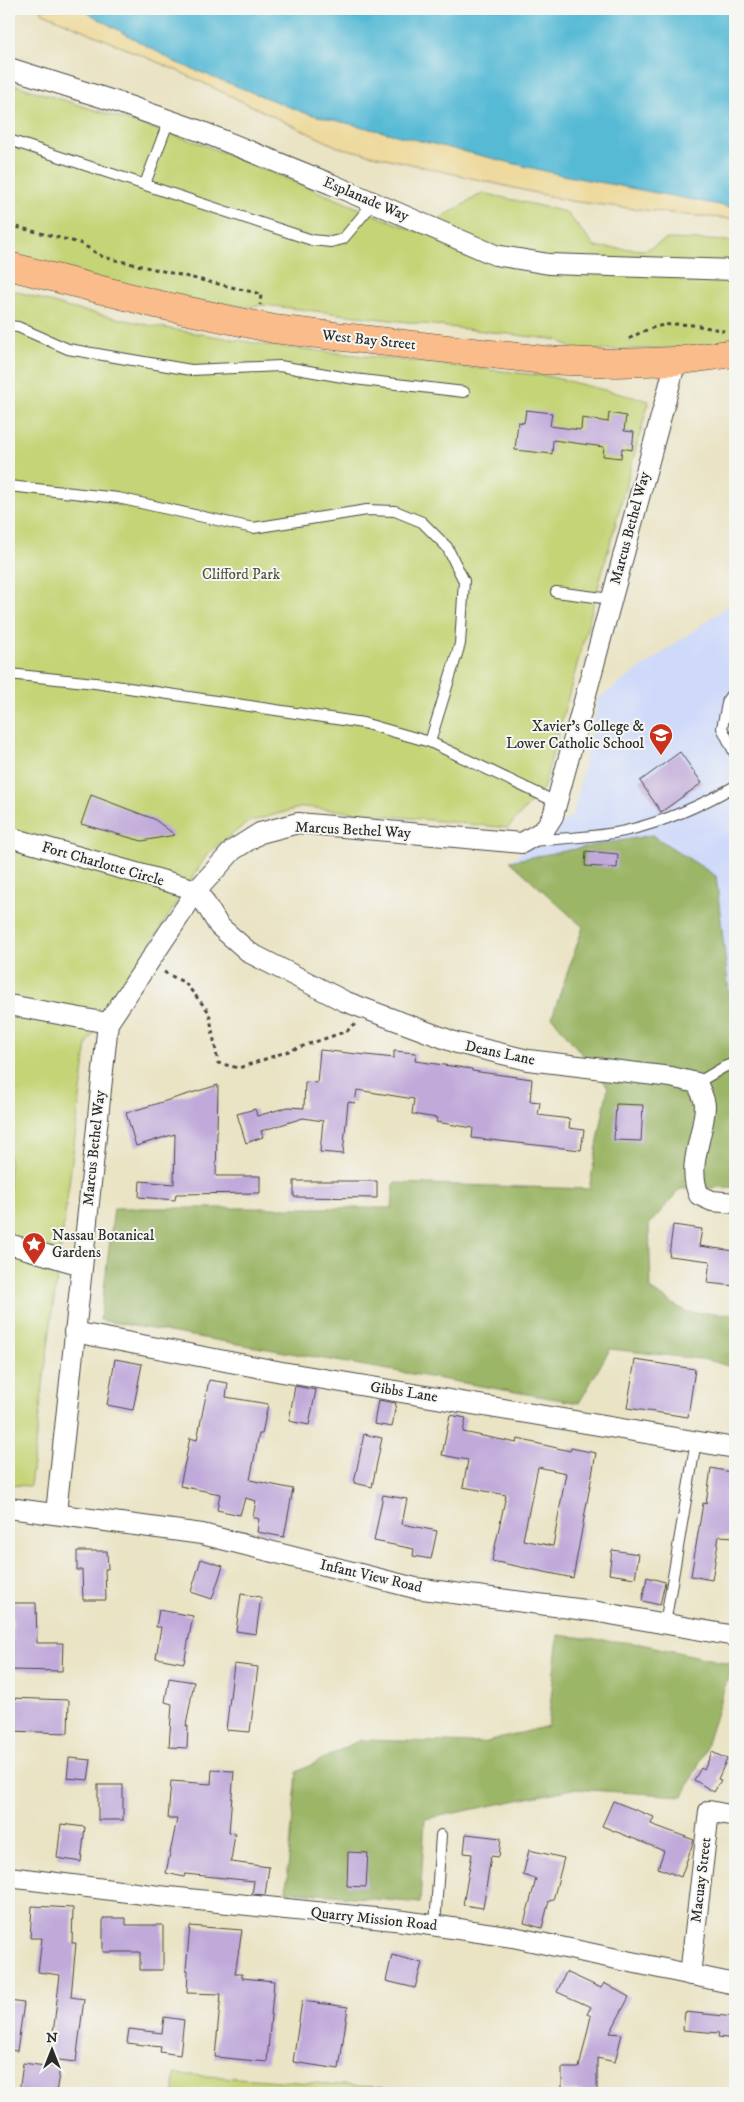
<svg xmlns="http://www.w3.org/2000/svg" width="744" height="2102" font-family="'IM FELL DW Pica',serif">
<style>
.built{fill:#cfdafa}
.green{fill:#c5d476;stroke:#788050}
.forest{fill:#9cb667;stroke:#647049}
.sand{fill:#eeda9e;stroke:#8c8264}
.water{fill:#56bad5;stroke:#407280}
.building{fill:#c1aada;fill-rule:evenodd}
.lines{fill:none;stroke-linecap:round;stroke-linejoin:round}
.service-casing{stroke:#484742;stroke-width:12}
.minor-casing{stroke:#484742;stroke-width:22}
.trunk-casing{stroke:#484742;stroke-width:29}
.path{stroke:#484742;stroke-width:3;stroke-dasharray:4 4;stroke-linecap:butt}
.service{stroke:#fff;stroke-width:10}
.minor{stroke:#fff;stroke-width:20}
.trunk{stroke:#f9bc8a;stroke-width:28}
.labels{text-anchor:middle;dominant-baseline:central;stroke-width:4;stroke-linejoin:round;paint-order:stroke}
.street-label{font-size:15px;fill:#2b2b2b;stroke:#f6f6f2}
.park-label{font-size:15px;fill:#52553e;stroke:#f6f6f2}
.poi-label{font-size:15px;fill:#2b2b2b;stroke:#f6f6f2;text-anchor:end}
</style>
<rect width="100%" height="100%" fill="#f6f6f2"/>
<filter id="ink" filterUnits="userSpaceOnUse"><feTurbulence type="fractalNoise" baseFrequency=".02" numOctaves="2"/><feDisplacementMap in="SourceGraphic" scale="10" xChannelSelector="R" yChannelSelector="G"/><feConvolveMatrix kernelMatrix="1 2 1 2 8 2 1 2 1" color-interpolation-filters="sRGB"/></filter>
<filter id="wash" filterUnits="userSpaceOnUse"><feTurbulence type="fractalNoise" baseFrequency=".0096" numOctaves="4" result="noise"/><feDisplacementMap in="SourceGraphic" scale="20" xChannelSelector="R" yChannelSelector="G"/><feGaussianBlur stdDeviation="1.12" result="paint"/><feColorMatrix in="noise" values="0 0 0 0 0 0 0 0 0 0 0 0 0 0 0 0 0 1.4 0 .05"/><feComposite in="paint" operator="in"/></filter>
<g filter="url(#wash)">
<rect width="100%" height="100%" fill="#eae3c4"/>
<!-- built -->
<polygon class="built" points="735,601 735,1002 668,1002 510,861 573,815 599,698"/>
<!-- green -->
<g class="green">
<polygon points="9,83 199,143 417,232 483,193 566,212 595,247 646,250 667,239 735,241 735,341 698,347 576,351 558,340 265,305 248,307 196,301 9,258"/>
<polygon points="9,289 66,307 153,326 273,346 547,376 649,401 543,789 508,828 303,807 248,822 208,853 87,1044 30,1486 9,1485"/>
<polygon points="175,2074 465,2093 174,2093"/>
</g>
<!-- forest -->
<g class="forest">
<polygon points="652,835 716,876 730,1002 735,1002 735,1187 680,1189 649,1225 651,1290 686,1312 735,1314 735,1368 708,1360 610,1349 579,1403 100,1320 114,1208 392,1208 394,1183 589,1189 608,1087 552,1017 583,927 510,861"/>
<polygon points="558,1635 641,1644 732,1664 704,1753 683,1796 572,1789 425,1819 420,1903 286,1891 297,1772 360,1740 483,1743 548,1726"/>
</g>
<!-- sand -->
<polygon class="sand" points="40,9 131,9 735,191 735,219 687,215 570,201 338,147 178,71 43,13"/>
<!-- water -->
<polygon class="water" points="81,9 735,9 735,208 557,174 305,113 177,63"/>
<g id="blocks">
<!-- building -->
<g class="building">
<polygon points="526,410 552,413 550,426 581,430 582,418 608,422 609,413 626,416 624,431 634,432 632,450 622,448 621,458 603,456 604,447 553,440 552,454 515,450 518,422 524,423"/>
<polygon points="680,752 702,783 661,812 640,781"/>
<polygon points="91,795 154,819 175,835 142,841 81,824"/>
<polygon points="586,851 618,854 617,868 585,866"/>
<polygon points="320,1050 394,1058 394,1051 416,1053 415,1061 472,1069 472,1071 532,1079 530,1101 540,1102 538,1115 570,1119 569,1128 584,1130 581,1150 472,1138 473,1128 436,1122 437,1118 412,1114 414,1099 357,1090 355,1103 348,1102 343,1154 320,1152 323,1121 303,1118 261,1131 263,1137 246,1143 237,1114 255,1109 257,1116 288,1107 304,1108 305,1082 317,1083"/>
<polygon points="218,1085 216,1176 260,1176 260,1193 176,1194 175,1200 139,1197 140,1181 174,1184 175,1134 136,1146 126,1113"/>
<polygon points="616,1104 643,1105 641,1141 614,1140"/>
<polygon points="294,1181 377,1181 377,1198 294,1197"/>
<polygon points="673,1225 702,1229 699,1246 735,1251 735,1286 707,1283 710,1261 669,1256"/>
<polygon points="115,1359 142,1364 133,1410 107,1405"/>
<polygon points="635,1360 695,1369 688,1417 627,1408"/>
<polygon points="209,1380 228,1383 226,1397 268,1404 262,1434 259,1434 250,1480 293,1489 284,1537 257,1532 259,1519 253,1517 256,1501 245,1498 240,1515 217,1510 220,1494 180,1486 190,1438 197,1440"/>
<polygon points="295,1386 316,1390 309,1425 289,1421"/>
<polygon points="378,1400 396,1403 392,1427 374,1424"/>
<path d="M450,1415L466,1418L463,1432L517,1443L518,1439L570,1451L571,1448L596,1453L573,1578L492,1561L506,1495L463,1487L468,1460L442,1455ZM538,1467L566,1473L553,1546L523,1540Z"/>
<polygon points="364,1434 382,1438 372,1487 354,1483"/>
<polygon points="711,1468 735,1473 735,1537 719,1536 712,1580 691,1576 703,1503 706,1504"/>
<polygon points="383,1495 407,1499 402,1524 437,1531 431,1559 413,1556 414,1549 374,1541"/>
<polygon points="612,1550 639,1554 635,1578 609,1574"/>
<polygon points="77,1551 107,1551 108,1569 105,1569 106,1600 83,1600 82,1570 77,1570"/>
<polygon points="201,1559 223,1566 212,1599 191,1592"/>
<polygon points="647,1577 665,1582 660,1605 642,1601"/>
<polygon points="241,1594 261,1597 256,1634 236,1631"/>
<polygon points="12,1603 36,1603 37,1643 63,1643 62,1671 9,1670 9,1643 13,1643"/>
<polygon points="159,1610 193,1616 184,1663 156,1658 161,1627 156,1627"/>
<polygon points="234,1664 258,1667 250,1732 226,1730"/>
<polygon points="169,1678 194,1682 186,1726 188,1726 187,1748 169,1747 172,1704 165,1702"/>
<polygon points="9,1698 69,1700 68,1733 9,1731"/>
<polygon points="712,1752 727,1759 718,1779 721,1780 714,1792 694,1780 701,1768 704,1770"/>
<polygon points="69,1758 91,1760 88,1780 67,1778"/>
<polygon points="212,1770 234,1771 229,1832 235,1833 231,1862 269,1867 265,1895 252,1894 254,1881 185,1874 184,1877 166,1873 177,1819 168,1819 171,1781 211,1784"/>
<rect x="98" y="1785" width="25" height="35"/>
<polygon points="613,1801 654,1817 651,1824 694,1840 681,1877 658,1868 664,1851 602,1826"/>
<polygon points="61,1824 85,1827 81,1862 57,1858"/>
<polygon points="466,1834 501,1838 499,1857 491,1856 483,1908 463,1905 472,1854 464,1853"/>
<polygon points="529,1850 564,1858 553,1900 549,1901 542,1928 524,1923 536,1879 523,1875"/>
<polygon points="348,1852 368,1853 366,1887 347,1886"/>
<polygon points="32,1906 73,1908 72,1943 76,1943 71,1997 84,1999 76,2062 50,2059 60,1975 38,1972 42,1938 30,1938"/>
<polygon points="103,1918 126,1918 126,1925 163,1925 163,1970 140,1970 140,1952 103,1952"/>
<polygon points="190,1926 242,1930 235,1974 242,1974 242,1978 274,1981 267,2062 215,2057 221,1994 187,1993 188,1970 186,1970"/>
<polygon points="392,1955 422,1963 415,1988 386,1981"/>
<polygon points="566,1972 601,1988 604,1983 629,1997 610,2033 622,2034 615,2062 597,2058 597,2091 562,2091 562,2068 579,2068 591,2016 587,2014 591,2007 557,1992"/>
<polygon points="9,2001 24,2003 17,2051 9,2050"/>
<polygon points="302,2001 348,2007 339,2069 293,2062"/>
<polygon points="685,2012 735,2017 735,2039 718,2037 719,2033 683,2030"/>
<polygon points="164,2017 184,2020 180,2055 160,2052 161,2047 127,2043 129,2029 162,2033"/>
<polygon points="23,2063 60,2068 56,2093 19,2093"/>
</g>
</g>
</g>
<g filter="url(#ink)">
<use href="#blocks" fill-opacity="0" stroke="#484742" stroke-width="1"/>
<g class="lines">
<!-- service casing -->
<g class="service-casing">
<g id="service">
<polyline points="9,140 312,240 331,242 343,239 374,202"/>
<polyline points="145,184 169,120"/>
<polyline points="9,326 18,327 68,349 191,370 280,366 354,379 464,392"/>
<polyline points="9,486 118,498 253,528 367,510 395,511 422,522 447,547 464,581 460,644 430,742"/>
<polyline points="556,592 611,599"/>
<polyline points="9,674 95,683 363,723 430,742 556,802"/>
<polyline points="735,690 728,699 722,728 735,754"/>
<path d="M533,841C563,838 601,837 629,830C666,821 702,805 735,786"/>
<polyline points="697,1083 724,1067 735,1063"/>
<polyline points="665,1624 696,1441"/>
<polyline points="435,1926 441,1835"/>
</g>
</g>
<!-- minor casing -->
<g class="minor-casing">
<g id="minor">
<polyline points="9,68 117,102 200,131 331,184 495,255 549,264 735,270"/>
<path d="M9,837L197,890L219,926L250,953L344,1001L457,1043L528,1060L671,1077L697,1083C700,1090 705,1099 705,1106C704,1136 686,1165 699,1195L712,1201L735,1203"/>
<polyline points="9,1005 108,1023"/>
<polyline points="9,1244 81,1265"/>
<polyline points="74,1332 282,1372 735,1448"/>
<polyline points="9,1508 202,1534 415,1588 593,1611 735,1636"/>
<polyline points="56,1513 108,1023 197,890 233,850 260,833 298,823 522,843 544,830 553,816 676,361"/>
<polyline points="9,1877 159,1896 404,1921 513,1937 735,1984"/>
<polyline points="690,1975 709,1811 735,1816"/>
</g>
</g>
<!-- trunk casing -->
<g class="trunk-casing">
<polyline id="trunk" points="9,266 156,304 274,329 544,360 616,363 676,361 735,353"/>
</g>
<!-- path -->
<g class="path">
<polyline points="9,225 80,243 103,257 261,294 260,305"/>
<path d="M629,339C662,318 688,323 724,331"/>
<polyline points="164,972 185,983 209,1012 218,1063 239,1068 347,1031 355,1024"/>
</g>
<!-- service -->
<use href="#service" class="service"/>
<!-- minor -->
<use href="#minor" class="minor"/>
<!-- trunk -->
<use href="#trunk" class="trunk"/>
</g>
</g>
<!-- icons -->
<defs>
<g id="school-pin" transform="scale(1.25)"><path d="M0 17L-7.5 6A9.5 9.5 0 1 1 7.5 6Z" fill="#c8321e" stroke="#f6f6f2"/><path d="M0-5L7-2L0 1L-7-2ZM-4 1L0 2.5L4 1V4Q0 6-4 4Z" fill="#fff"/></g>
<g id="sight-pin" transform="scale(1.25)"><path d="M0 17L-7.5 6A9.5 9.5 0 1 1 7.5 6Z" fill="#c8321e" stroke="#f6f6f2"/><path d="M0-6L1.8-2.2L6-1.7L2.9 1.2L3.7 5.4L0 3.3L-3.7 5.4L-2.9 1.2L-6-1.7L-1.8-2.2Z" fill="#fff"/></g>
</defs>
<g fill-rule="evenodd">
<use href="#school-pin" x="661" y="735"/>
<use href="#sight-pin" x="34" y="1244"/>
</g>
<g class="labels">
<!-- street labels -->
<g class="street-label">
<text transform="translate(366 199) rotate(23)">Esplanade Way</text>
<text transform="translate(369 340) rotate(6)">West Bay Street</text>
<text transform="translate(630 528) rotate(-75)">Marcus Bethel Way</text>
<text transform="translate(353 830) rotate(3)">Marcus Bethel Way</text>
<text transform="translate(103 864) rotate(16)">Fort Charlotte Circle</text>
<text transform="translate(500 1053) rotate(12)">Deans Lane</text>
<text transform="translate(94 1148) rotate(-84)">Marcus Bethel Way</text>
<text transform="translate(404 1392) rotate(9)">Gibbs Lane</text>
<text transform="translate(371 1576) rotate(13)">Infant View Road</text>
<text transform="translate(701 1880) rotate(-83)">Macuay Street</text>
<text transform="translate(374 1919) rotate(6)">Quarry Mission Road</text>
</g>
<!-- park labels -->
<g class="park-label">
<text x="241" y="574">Clifford Park</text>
</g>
<!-- poi labels -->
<g class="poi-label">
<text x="644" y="726">Xavier's College &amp;<tspan x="644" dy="17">Lower Catholic School</tspan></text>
<text x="52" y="1235" text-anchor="start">Nassau Botanical<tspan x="52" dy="17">Gardens</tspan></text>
</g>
</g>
<!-- margin -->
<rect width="744" height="2102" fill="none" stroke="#f6f6f2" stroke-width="30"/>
<!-- north arrow -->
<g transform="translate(52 2050)" stroke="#f6f6f2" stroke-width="4" paint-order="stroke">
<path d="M0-4L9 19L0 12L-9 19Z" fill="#2b2b2b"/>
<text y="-8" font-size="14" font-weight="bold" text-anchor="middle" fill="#2b2b2b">N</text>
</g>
</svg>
